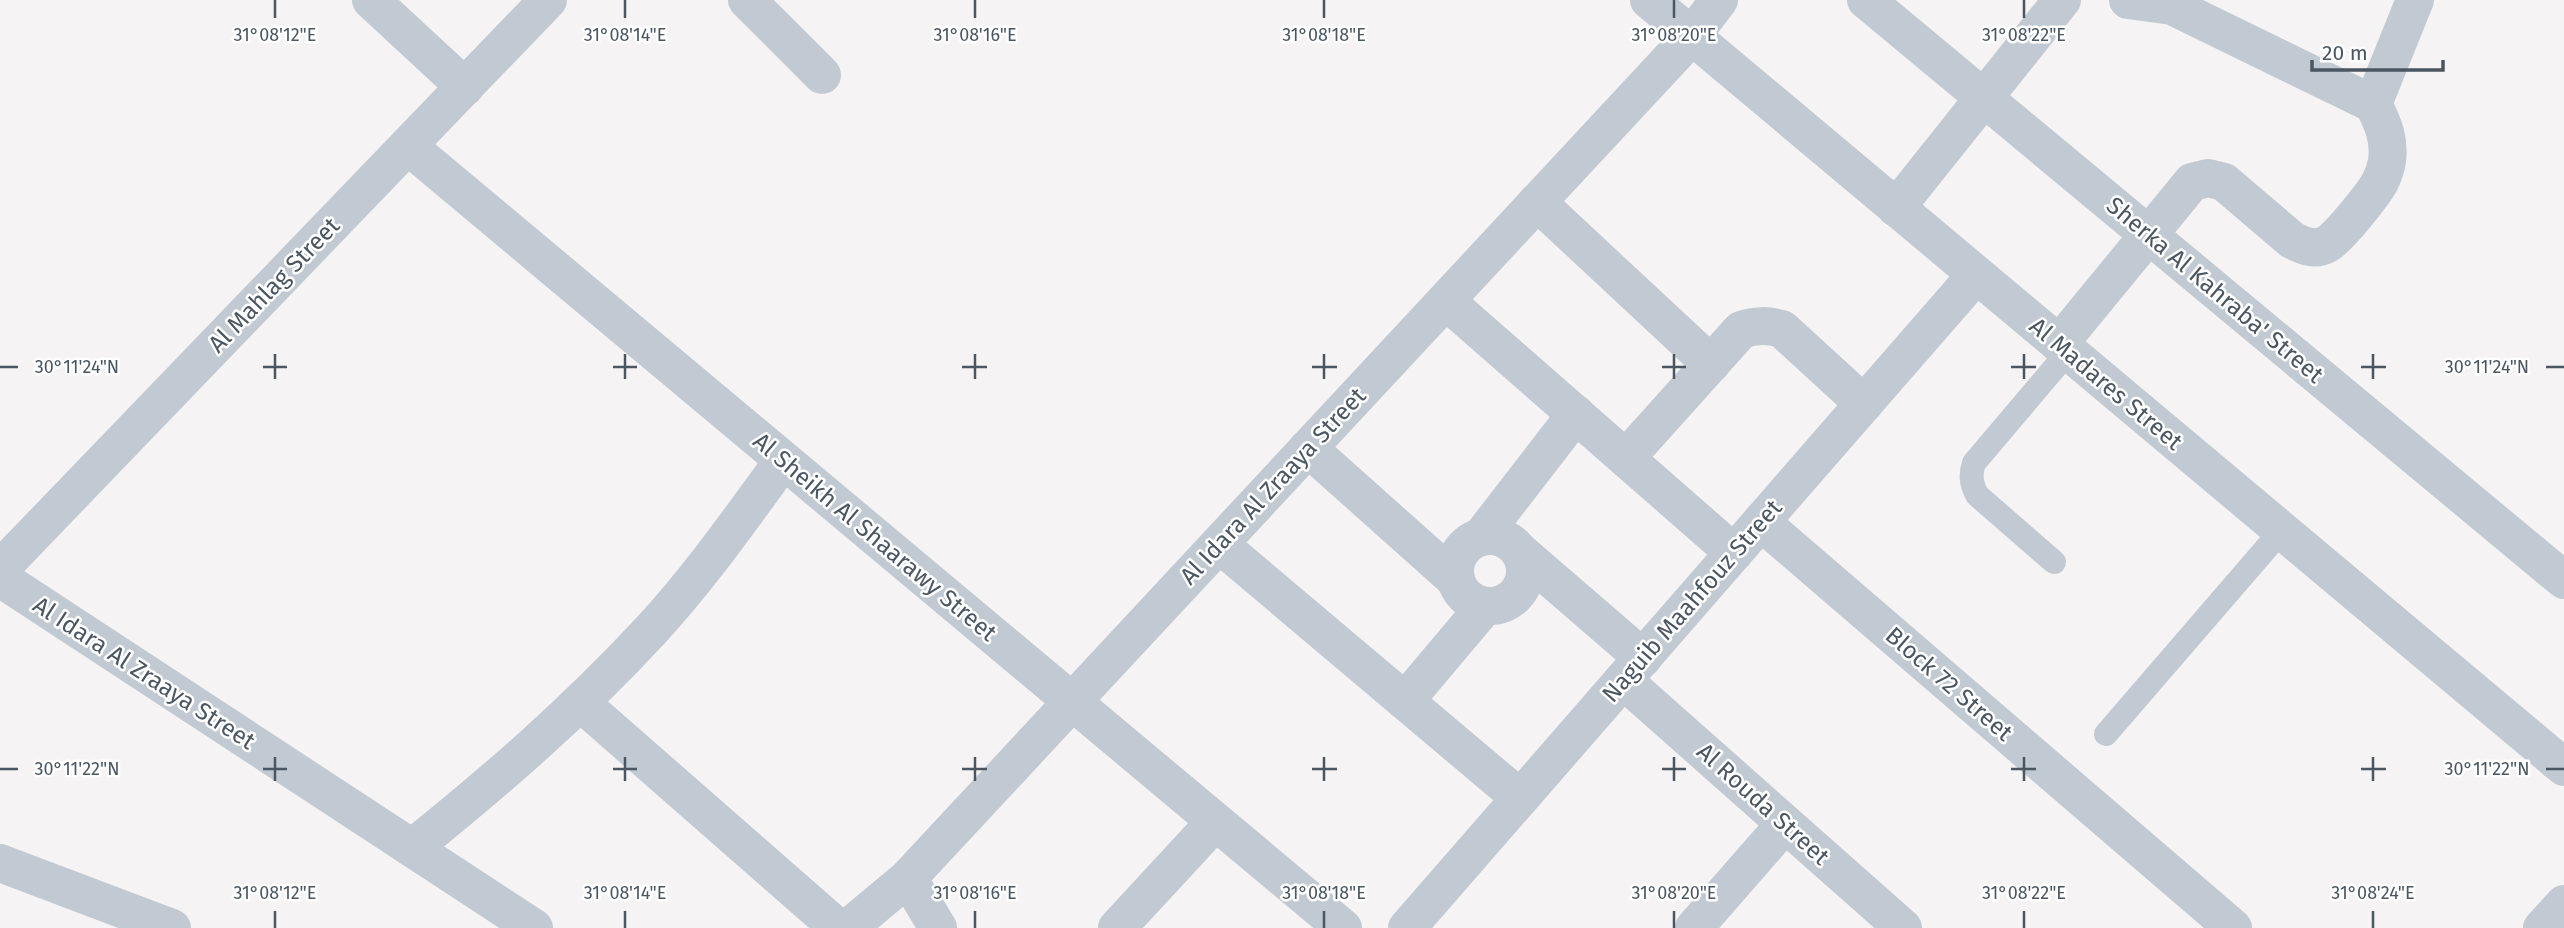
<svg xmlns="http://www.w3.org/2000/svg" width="2564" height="928" font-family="'Fira Sans',sans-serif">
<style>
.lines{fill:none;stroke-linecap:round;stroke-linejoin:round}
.service{stroke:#c1cad2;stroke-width:24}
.minor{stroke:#c1cad2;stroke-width:38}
.ticks{fill:none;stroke:#4a5661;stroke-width:2.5}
.labels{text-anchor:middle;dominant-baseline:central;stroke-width:5;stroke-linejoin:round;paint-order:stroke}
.street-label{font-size:24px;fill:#4a5661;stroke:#fff}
.ticks-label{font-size:18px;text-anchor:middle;fill:#4a5661;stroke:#fff;stroke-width:5;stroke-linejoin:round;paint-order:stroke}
</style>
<rect width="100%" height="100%" fill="#f5f3f3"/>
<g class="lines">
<!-- service -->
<g class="service">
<path d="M2054,562L1977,495C1971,483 1970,475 1974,463L2068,352"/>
<polyline points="2106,734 2282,530"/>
</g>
<!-- minor -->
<g class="minor">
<polyline points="371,0 465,87"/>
<polyline points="747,0 822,75"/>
<polyline points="1649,0 2564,767"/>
<polyline points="1866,0 2564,580"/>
<polyline points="2373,104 2415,0"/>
<polyline points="408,146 1343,928"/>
<polyline points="1537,202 1711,364"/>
<polyline points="1896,208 2062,0"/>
<polyline points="1446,301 1734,553"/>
<path d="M2059,344L2192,182L2208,178L2224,182L2292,240C2303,246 2315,251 2327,244C2338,239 2374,193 2380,182C2383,176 2386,167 2387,161C2390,140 2383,123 2373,104L2172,6L2128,0"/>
<polyline points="1308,448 1456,580"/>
<path d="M1626,458L1741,330C1756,325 1767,325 1782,329L1864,404"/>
<polyline points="1761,522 2233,928"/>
<circle cx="1490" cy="571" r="35"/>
<polyline points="1481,537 1576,414"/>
<polyline points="1219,544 1520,798"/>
<polyline points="1519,551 1643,658"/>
<polyline points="0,569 548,0"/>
<polyline points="0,578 534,928"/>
<polyline points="1623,680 1903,928"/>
<polyline points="1405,701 1485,606"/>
<polyline points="581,703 838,928"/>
<path d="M412,848C498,779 577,710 652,629C700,577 741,518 783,461"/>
<polyline points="0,863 172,928"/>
<polyline points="908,878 938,928"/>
<polyline points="848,928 908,878 1691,37 1719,0"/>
<polyline points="1117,928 1215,822"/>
<polyline points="1407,928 1976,275"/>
<polyline points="1694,928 1785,824"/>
<polyline points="2542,928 2564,904"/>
</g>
</g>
<!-- ticks -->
<path class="ticks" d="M275,0V18M625,0V18M975,0V18M1324,0V18M1674,0V18M2024,0V18M275,354V379M625,354V379M975,354V379M1324,354V379M1674,354V379M2024,354V379M2373,354V379M0,367H18M263,367H287M613,367H637M962,367H987M1312,367H1337M1662,367H1686M2011,367H2036M2361,367H2386M2546,367H2564M275,757V781M625,757V781M975,757V781M1324,757V781M1674,757V781M2024,757V781M2373,757V781M0,769H18M263,769H287M613,769H637M962,769H987M1312,769H1337M1662,769H1686M2011,769H2036M2361,769H2386M2546,769H2564M275,911V928M625,911V928M975,911V928M1324,911V928M1674,911V928M2024,911V928M2373,911V928"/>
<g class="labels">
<!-- street labels -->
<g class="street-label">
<text transform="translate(274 285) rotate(-46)">Al Mahlag Street</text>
<text transform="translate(2215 290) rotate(40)">Sherka Al Kahraba' Street</text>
<text transform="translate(2106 384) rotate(40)">Al Madares Street</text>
<text transform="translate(1273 486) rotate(-47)">Al Idara Al Zraaya Street</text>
<text transform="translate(875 537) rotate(40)">Al Sheikh Al Shaarawy Street</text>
<text transform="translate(1692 601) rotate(-49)">Naguib Maahfouz Street</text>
<text transform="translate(144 673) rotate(33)">Al Idara Al Zraaya Street</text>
<text transform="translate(1949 684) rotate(41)">Block 72 Street</text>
<text transform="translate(1763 804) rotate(42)">Al Rouda Street</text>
</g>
</g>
<g class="ticks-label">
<text x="275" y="41">31°08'12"E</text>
<text x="625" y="41">31°08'14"E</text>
<text x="975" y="41">31°08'16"E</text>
<text x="1324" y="41">31°08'18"E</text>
<text x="1674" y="41">31°08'20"E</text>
<text x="2024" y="41">31°08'22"E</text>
<text x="77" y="373">30°11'24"N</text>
<text x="2487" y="373">30°11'24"N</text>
<text x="77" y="775">30°11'22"N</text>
<text x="2487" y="775">30°11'22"N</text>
<text x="275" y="899">31°08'12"E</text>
<text x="625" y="899">31°08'14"E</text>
<text x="975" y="899">31°08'16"E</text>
<text x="1324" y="899">31°08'18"E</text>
<text x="1674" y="899">31°08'20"E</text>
<text x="2024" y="899">31°08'22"E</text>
<text x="2373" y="899">31°08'24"E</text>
</g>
<!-- scale -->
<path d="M2312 60v10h131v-10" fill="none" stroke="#4a5661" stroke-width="3.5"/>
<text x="2322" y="60" font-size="21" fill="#4a5661" stroke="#ffffff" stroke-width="5" paint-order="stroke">20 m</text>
</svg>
